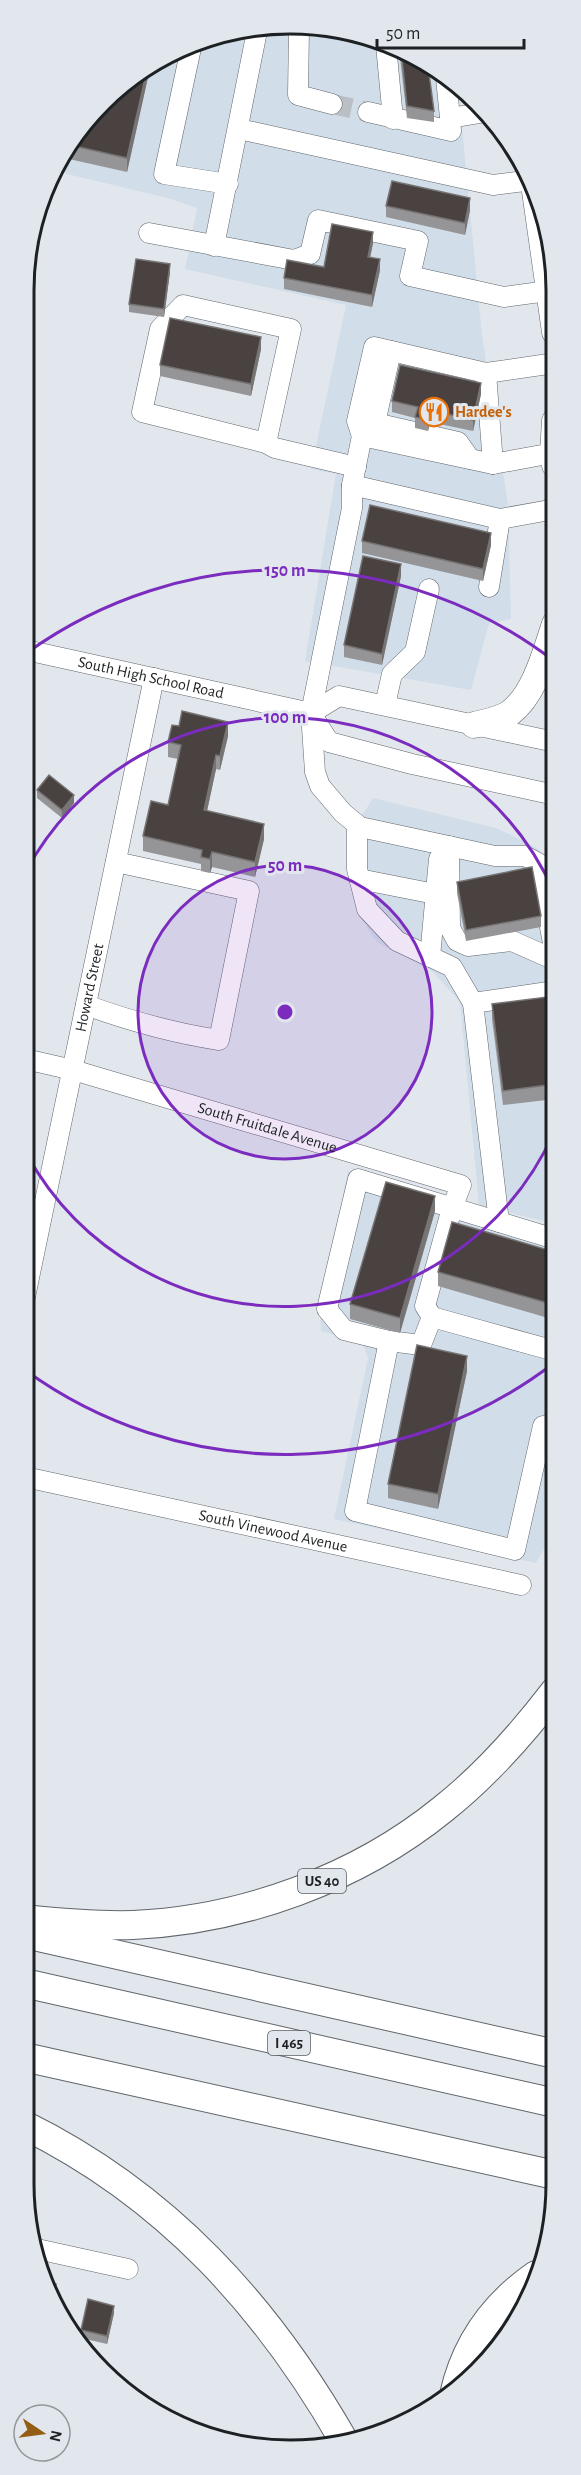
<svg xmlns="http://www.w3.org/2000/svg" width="581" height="2475" font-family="'Alegreya Sans',sans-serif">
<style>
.built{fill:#d1dde9}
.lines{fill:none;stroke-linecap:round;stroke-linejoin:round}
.minor-tunnel{stroke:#babfc5;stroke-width:20;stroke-dasharray:20 10;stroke-linecap:butt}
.minor-casing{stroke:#60666b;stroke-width:21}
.major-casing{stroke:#60666b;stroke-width:27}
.highway-casing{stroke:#60666b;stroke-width:30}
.minor{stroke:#fff;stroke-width:20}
.major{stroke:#fff;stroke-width:26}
.highway{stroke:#fff;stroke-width:28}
.wall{fill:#959496}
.shaded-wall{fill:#777474}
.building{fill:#494240;stroke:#777474;stroke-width:1.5}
.ring{fill:none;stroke:#7b2cbf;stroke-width:3}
.labels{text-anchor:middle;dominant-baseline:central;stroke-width:6;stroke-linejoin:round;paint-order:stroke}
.shield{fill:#e1e7ed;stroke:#585c60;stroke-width:1.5}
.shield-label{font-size:15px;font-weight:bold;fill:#1e2123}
.food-label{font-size:16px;font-weight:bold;fill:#c56008;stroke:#e1e7ed;text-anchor:start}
.street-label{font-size:16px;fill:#1e2123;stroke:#e1e7ed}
.rim{fill:none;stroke:#1e2123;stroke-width:3}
.centre{fill:#7b2cbf;stroke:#e1e7ed;stroke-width:3}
.ring-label{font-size:18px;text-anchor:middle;font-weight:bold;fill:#7b2cbf;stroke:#e1e7ed;stroke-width:6;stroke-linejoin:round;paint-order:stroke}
</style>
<rect width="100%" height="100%" fill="#e1e7ed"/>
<!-- built -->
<g class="built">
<polygon points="326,26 409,52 458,87 482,335 508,504 511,619 489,623 471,690 305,661 336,474 311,469 346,305 185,269 197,208 171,199 55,171 60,157 129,79 222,33"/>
<polygon points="373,798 496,828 537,848 552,865 555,879 555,1224 479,1205 460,1002 433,972 377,942 362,920 347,840"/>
<polygon points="348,1171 555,1234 555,1529 536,1563 334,1519 368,1358 364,1347 356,1341 321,1331 320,1313"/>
</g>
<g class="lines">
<!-- minor-tunnel -->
<polyline class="minor-tunnel" points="332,104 368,112"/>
<!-- minor casing -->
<g class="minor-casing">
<g id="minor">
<polyline points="299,28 298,95 332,104"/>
<polyline points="386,45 393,119"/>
<polyline points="191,48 164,174 228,184"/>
<polyline points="446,78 450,118 486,112"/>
<polyline points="368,112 451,131 450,118"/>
<polyline points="239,129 493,185 532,180"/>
<polyline points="149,233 294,260 310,254 318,220 418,241 410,276 504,297 555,290"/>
<polyline points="214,246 257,31"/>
<polyline points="391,351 375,423 458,442 470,459"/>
<polyline points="486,373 493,464"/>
<polyline points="362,436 352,485 352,508 311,713 315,772 320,786 343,813 360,827 495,856 525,856 538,863 555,954"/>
<polyline points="266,443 142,412 160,329 183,305 291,329 266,443 275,448 356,467"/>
<polyline points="553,453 493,464 362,436 357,421 374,347 486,373 555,363"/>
<polyline points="352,485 500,519 555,509"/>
<polyline points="489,587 500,519"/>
<path id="s1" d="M26,650L311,713L339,696L555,742"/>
<polyline points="385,705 392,674 415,652 429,589"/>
<polyline points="312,715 329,742 412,764 555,795"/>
<polyline points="357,825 357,869 367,909 397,941 452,967 473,1003"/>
<polyline points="449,846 450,928 457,941 468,946 512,941 555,960"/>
<polyline points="359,879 435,894"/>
<polyline points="430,957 439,859"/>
<path d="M86,1005C130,1021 173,1033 219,1040L249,891L116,862"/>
<path id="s2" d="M25,1059L73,1070L461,1185L452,1208L425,1306L432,1317L555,1351"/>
<polyline points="499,1222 473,1003 555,991"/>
<path id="s3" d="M25,1297L154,678"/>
<polyline points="432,1317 421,1345 389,1341 344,1330 327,1309 358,1179 555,1239"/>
<polyline points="389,1341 355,1511 515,1550 543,1426 555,1430"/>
<path id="s4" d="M25,1477L521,1585"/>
<polyline points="37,2249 128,2269"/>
</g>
</g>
<!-- major casing -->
<g class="major-casing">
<g id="major">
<polyline points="535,191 555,332"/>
<polyline points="555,465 553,453 555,421"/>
<path d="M474,725C486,722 500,720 510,713C535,694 545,653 555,624"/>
</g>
</g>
<!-- highway casing -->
<g class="highway-casing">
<g id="highway">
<path d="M24,1919C61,1923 96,1926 133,1925C243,1920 357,1879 443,1809C486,1775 522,1734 555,1691"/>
<polyline points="30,1935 555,2054"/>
<polyline points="24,1983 555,2103"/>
<polyline points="24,2057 555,2175"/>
<path d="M24,2125C166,2195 266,2305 344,2441"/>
<path d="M454,2395C465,2345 493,2305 536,2275"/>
</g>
</g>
<!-- minor -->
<use href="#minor" class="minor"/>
<!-- major -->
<use href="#major" class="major"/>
<!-- highway -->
<use href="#highway" class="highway"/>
</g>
<!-- wall -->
<g class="wall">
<polygon points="399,49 409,52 434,111 434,122 407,118"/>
<polygon points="150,68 127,172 60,157 129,79"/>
<polygon points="386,206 470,210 465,235 386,217"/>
<polygon points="373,243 370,257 380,270 372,307 284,289 284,278 324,267"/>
<polygon points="170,272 164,317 129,312 129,304"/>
<polygon points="261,349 251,396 160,376 160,365"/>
<polygon points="481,394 473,431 430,422 428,431 415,428 415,418 392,412 392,401"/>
<polygon points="362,541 491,545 483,581 362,553"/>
<polygon points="401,576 382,665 344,657 344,645"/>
<polygon points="228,736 220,770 216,769 207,811 264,839 255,877 212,867 210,873 201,871 201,864 143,851 143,836 168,805 178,759 168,757 168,742"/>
<polygon points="37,790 74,803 62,818 37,798"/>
<polygon points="457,882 541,916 541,927 466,941 457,893"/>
<polygon points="555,996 555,1099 503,1105 492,1019 492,1004"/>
<polygon points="435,1211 400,1333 350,1319 350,1304"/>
<polygon points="555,1252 555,1320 438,1286 438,1272"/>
<polygon points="467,1371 438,1509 388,1498 388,1484"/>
<polygon points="114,2313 107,2344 81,2338 81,2330"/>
</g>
<!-- shaded-wall -->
<g class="shaded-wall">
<polygon points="150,68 127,172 127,158 147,70"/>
<polygon points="470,198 470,210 465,235 465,223"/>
<polygon points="373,232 373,243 368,268 368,257"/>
<polygon points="380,259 380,270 372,307 372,295"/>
<polygon points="170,264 170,272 164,317 164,309"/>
<polygon points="261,337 261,349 251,396 251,384"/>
<polygon points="481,383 481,394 473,431 473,420"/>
<polygon points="430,410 430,422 428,431 428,420"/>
<polygon points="491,533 491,545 483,581 483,569"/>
<polygon points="401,564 401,576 382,665 382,654"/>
<polygon points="228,722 228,736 220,770 220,756"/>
<polygon points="216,755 216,769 204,825 204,810"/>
<polygon points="74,795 74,803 62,818 62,810"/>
<polygon points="264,824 264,839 255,877 255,862"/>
<polygon points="212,852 212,867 210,873 210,859"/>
<polygon points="435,1196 435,1211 400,1333 400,1318"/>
<polygon points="467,1356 467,1371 438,1509 438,1494"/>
<polygon points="56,2284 56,2292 54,2301 52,2299"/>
<polygon points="114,2306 114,2313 107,2344 107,2336"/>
</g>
<!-- building -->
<g class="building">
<polygon points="401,49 409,52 428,66 434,111 407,106"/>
<polygon points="147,70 127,158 70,145 129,79"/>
<polygon points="392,181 470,198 465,223 386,206"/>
<polygon points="332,224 373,232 368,257 380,259 372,295 284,278 287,260 324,267"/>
<polygon points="136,259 170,264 164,309 129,304"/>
<polygon points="170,318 261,337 251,384 160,365"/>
<polygon points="400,365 481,383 473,420 430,410 428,420 415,417 418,407 392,401"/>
<polygon points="370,505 491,533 483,569 362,541"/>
<polygon points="363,556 401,564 382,654 344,645"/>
<polygon points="182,711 228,722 220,756 216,755 204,810 264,824 255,862 212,852 210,859 201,857 202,850 143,836 151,801 168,805 181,745 168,742 172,725 179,726"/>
<polygon points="49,775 74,795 62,810 37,790"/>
<polygon points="532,867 541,916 466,930 457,882"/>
<polygon points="555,996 555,1084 503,1091 492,1004"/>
<polygon points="386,1182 435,1196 400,1318 350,1304"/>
<polygon points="452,1222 555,1252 555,1305 438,1272"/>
<polygon points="417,1345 467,1356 438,1494 388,1484"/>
<polygon points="43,2281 56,2284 52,2299 44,2286"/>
<polygon points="88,2299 114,2306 107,2336 81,2330"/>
</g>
<!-- distance rings -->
<circle cx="285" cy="1012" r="147" fill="#7b2cbf" fill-opacity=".12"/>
<g class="ring">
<circle cx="285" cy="1012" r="147"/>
<path d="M554 1132A295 295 0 0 1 26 1153M26 871A295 295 0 0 1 554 892"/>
<path d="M554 1363A442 442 0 0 1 25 1370M28 652A442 442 0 0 1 554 661"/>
</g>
<!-- icons -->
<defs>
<g id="restaurant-ring" transform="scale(1.5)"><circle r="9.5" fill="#e1e7ed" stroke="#e8710a" stroke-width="1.5"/><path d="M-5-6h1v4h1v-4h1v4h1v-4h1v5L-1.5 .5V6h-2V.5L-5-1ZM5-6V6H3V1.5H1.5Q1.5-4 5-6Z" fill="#e8710a"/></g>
</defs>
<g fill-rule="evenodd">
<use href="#restaurant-ring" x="434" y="412"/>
</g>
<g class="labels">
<!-- shield labels -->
<g class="shield">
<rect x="298" y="1869" width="48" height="24" rx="4.5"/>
<rect x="268" y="2031" width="42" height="24" rx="4.5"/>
</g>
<g class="shield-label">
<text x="322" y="1881">US 40</text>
<text x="289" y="2043">I 465</text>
</g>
<!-- food labels -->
<g class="food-label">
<text x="455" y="412">Hardee's</text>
</g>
<!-- street labels -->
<g class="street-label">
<text stroke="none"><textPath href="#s1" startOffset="128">South High School Road</textPath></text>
<text stroke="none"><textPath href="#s3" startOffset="316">Howard Street</textPath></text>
<text stroke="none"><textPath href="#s2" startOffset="252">South Fruitdale Avenue</textPath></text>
<text stroke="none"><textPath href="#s4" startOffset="254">South Vinewood Avenue</textPath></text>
</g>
</g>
<!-- crop -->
<path d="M0 0H581V2475H0ZM290 34H290A256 256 0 0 1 546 290V2184A256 256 0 0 1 290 2440H290A256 256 0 0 1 34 2184V290A256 256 0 0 1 290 34Z" fill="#e1e7ed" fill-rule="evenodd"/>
<path class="rim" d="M290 34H290A256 256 0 0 1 546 290V2184A256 256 0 0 1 290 2440H290A256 256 0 0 1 34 2184V290A256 256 0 0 1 290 34Z"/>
<circle cx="285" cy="1012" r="9" class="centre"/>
<g class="ring-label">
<text x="285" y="576">150 m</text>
<text x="285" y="723">100 m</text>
<text x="285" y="871">50 m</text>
</g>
<!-- north arrow -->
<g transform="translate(42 2433) rotate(103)"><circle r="28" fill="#e1e7ed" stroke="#93989c" stroke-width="1.5"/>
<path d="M0-4.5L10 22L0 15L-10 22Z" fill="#945f15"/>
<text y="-9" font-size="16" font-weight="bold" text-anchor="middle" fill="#1e2123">N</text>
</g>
<!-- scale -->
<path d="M377 39v9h147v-9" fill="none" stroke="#1e2123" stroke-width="3"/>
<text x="386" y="39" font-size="18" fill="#1e2123" stroke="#e1e7ed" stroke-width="4.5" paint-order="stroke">50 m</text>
</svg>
